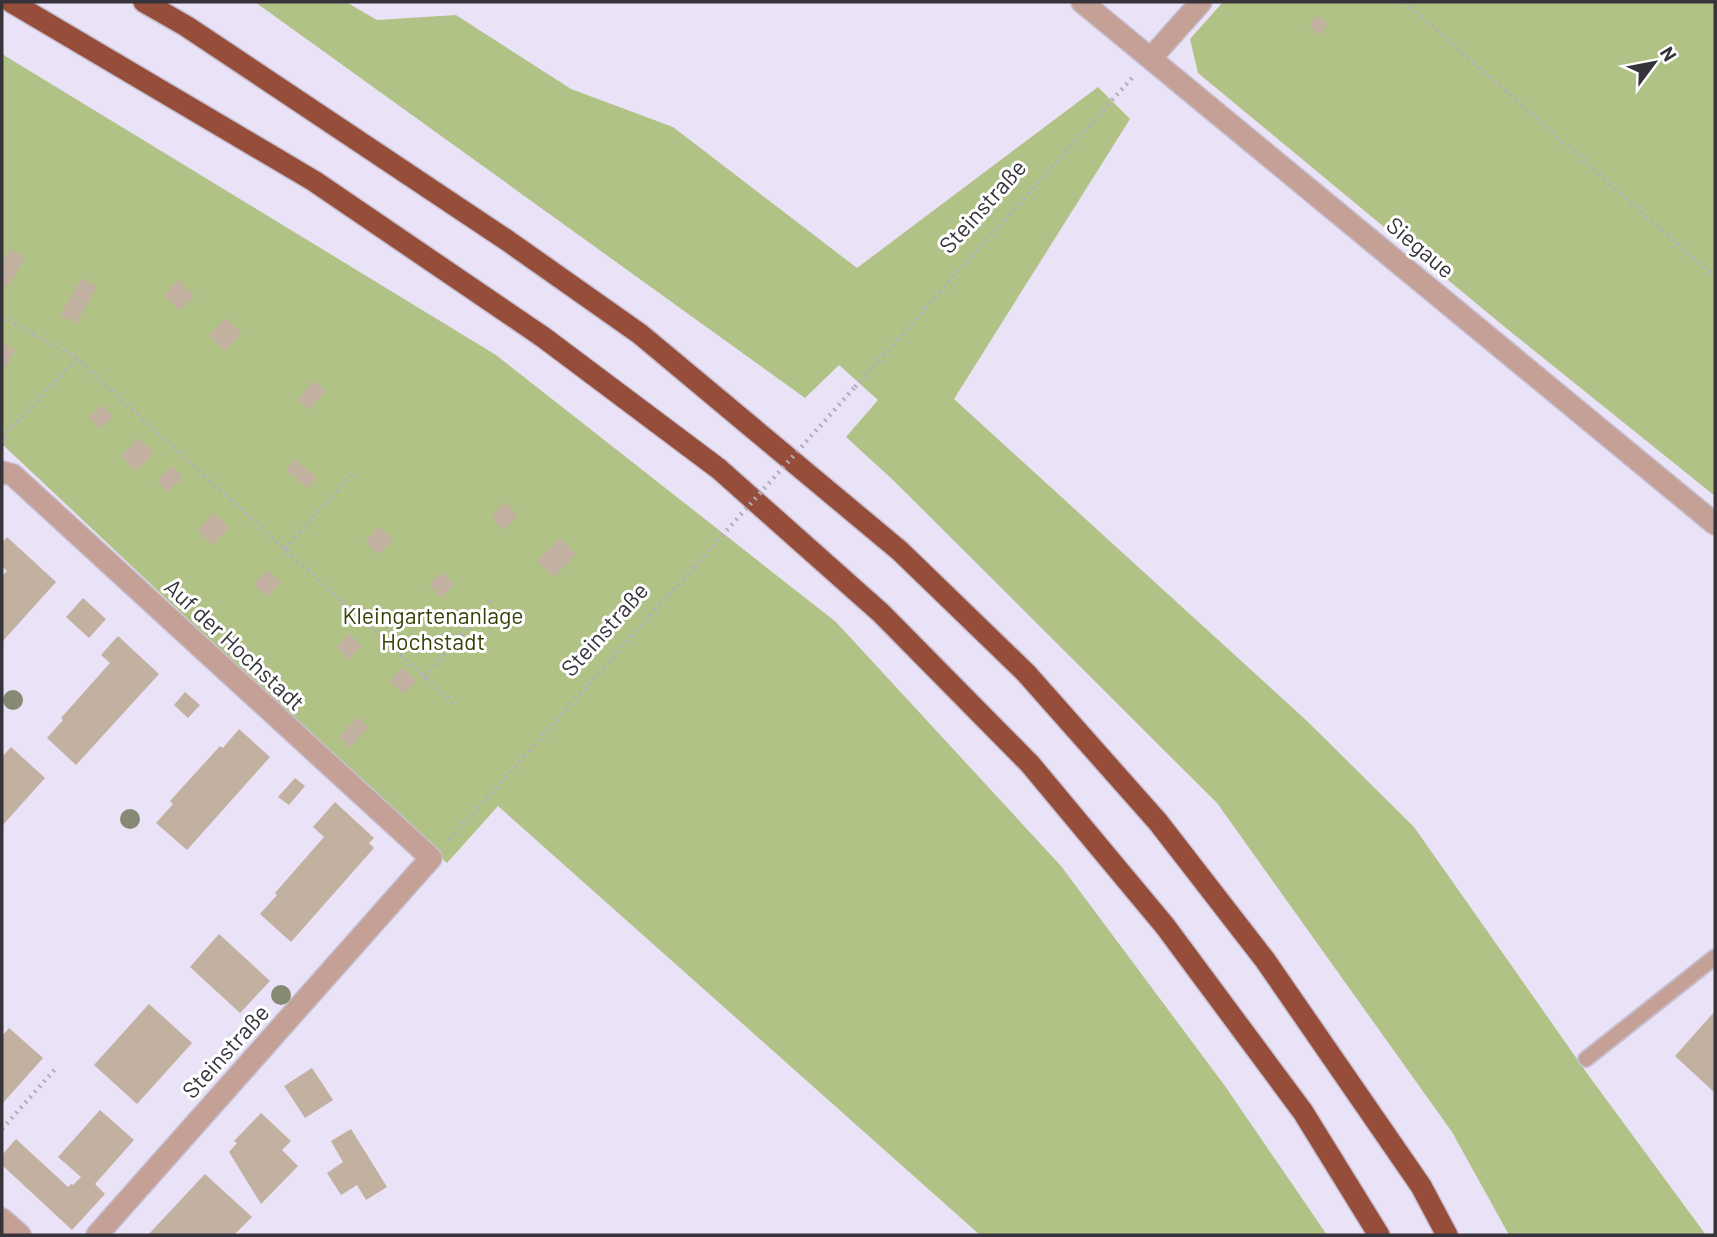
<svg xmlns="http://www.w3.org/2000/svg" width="1717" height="1237" font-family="Barlow,sans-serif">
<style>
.green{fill:#b1c287}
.building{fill:#c2b0a1}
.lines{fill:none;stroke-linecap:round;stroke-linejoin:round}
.lane-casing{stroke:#c6bfd1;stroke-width:18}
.street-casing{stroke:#c6bfd1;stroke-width:24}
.highway-casing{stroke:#c6bfd1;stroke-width:24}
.path{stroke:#b4adbe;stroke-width:4.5;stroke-dasharray:2 5;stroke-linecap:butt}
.lane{stroke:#c5a096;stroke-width:14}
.street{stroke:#c5a096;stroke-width:21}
.highway{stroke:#964e3a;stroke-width:21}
.path-bridge{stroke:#b4adbe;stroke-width:4.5;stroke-dasharray:2 5;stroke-linecap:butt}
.tree{fill:#868973}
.labels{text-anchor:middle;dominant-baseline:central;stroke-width:6;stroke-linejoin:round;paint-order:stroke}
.street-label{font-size:23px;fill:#36333b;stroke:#fff}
.park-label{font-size:23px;fill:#354107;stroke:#fff}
</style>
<rect width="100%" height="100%" fill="#eae2f7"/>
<!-- green -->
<g class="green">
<polygon points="255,2 346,2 377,20 456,15 571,89 673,127 857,268 1098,87 1130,119 954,399 1307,721 1414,827 1589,1076 1706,1235 1509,1235 1452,1132 1217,803 893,480 846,437 878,400 839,365 805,398"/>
<polygon points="1223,2 1715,2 1715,496 1506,328 1198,73 1190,39"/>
<polygon points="2,54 496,355 836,622 1061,866 1225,1086 1327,1235 980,1235 498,806 447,863 2,444"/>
</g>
<!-- building -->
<g class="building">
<polygon points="1318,15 1328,24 1319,35 1309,26"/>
<polygon points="10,249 25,257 8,287 2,283 2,264"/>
<polygon points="82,278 97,287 76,324 60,315"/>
<polygon points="178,280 195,296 180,311 164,295"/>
<polygon points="226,318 242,334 225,351 209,336"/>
<polygon points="2,342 15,350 2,373"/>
<polygon points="315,381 326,391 308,410 298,399"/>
<polygon points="101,405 113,416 101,429 89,418"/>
<polygon points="138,438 154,453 136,471 121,456"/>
<polygon points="295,459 317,478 308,488 286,470"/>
<polygon points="172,466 183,477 168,492 157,481"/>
<polygon points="505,502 518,516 504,530 491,517"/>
<polygon points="214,513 229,528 212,545 198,530"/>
<polygon points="379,527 393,539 379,554 365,542"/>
<polygon points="7,537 56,582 2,642 2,576 7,571 2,566 2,543"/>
<polygon points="560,538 576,554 554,577 537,561"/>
<polygon points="267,570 281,583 267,597 253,584"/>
<polygon points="442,572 454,584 441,598 429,585"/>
<polygon points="83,598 106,619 89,638 66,617"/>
<polygon points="349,634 362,646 349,659 337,648"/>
<polygon points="118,636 159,674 76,765 47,738 63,720 61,718 110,663 101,655"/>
<polygon points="402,667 417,681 404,694 390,681"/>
<polygon points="185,692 200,705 188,718 174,705"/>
<polygon points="357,717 369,727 350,748 339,737"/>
<polygon points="239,729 270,757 187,850 156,823 173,804 170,801 220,746 223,748"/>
<polygon points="11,747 45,778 2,826 2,757"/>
<polygon points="295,778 305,786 289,805 278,797"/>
<polygon points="335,802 374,838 369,843 374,848 291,942 260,914 277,895 275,893 324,837 313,827"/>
<polygon points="219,934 270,981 240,1013 190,967"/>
<polygon points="149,1004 192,1043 137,1104 94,1065"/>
<polygon points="1715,1011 1715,1093 1675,1056"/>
<polygon points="9,1028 43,1058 2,1104 2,1036"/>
<polygon points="312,1068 333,1100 305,1118 284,1086"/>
<polygon points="100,1110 134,1140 95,1184 105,1194 72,1230 2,1165 2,1155 16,1139 68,1187 71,1184 73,1185 81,1177 58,1157"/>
<polygon points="261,1113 291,1141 282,1150 298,1166 261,1204 229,1152 237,1143 234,1141"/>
<polygon points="351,1129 387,1187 366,1200 357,1185 341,1195 327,1173 343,1162 331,1141"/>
<polygon points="205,1174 252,1217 234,1235 148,1235"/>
</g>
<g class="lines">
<!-- lane casing -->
<g class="lane-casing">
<polyline id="lane" points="1586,1059 1715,957"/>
</g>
<!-- street casing -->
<g class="street-casing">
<g id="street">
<polyline points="1082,2 1715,524"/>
<polyline points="1151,58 1201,2"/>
<polyline points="2,472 13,475 431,858 97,1235"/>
<polyline points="2,1219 20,1235"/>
</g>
</g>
<!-- highway casing -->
<g class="highway-casing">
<g id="highway">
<polyline points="11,2 314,181 543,337 719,469 881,613 1030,764 1165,926 1303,1112 1379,1235"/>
<polyline points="144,2 186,26 508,241 640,334 900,551 1026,673 1158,822 1265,960 1421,1186 1447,1235"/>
</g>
</g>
<!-- path -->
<g class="path">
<polyline points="1405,2 1715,277"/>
<polyline points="2,316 77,359"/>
<polyline points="855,387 1132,78"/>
<polyline points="2,445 8,431 77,359 453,703"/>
<polyline points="285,549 354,472"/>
<polyline points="425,677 491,600"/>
<polyline points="449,840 694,567"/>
<polyline points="2,1129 57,1067"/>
</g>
<!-- lane -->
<use href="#lane" class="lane"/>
<!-- street -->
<use href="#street" class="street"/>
<!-- highway -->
<use href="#highway" class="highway"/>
<!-- path-bridge -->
<polyline class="path-bridge" points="694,567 855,387"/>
</g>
<!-- trees -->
<g class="tree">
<circle cx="13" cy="700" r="10"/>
<circle cx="130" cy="819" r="10"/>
<circle cx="281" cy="995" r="10"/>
</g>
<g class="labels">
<!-- street labels -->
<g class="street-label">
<text transform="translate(982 206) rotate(-48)">Steinstraße</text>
<text transform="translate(1421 247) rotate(40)">Siegaue</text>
<text transform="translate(604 629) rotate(-48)">Steinstraße</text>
<text transform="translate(235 644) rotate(43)">Auf der Hochstadt</text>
<text transform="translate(225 1051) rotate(-48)">Steinstraße</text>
</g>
<!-- park labels -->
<g class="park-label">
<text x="433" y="615">Kleingartenanlage<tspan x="433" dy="26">Hochstadt</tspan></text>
</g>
</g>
<!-- border -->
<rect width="1717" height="1237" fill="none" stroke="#36333b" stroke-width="7"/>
<!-- north arrow -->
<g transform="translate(1654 63) rotate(58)" stroke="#ffffff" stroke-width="5" paint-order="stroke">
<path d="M0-5L12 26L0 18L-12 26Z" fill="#36333b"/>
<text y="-10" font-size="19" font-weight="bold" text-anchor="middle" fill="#36333b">N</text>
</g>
</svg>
